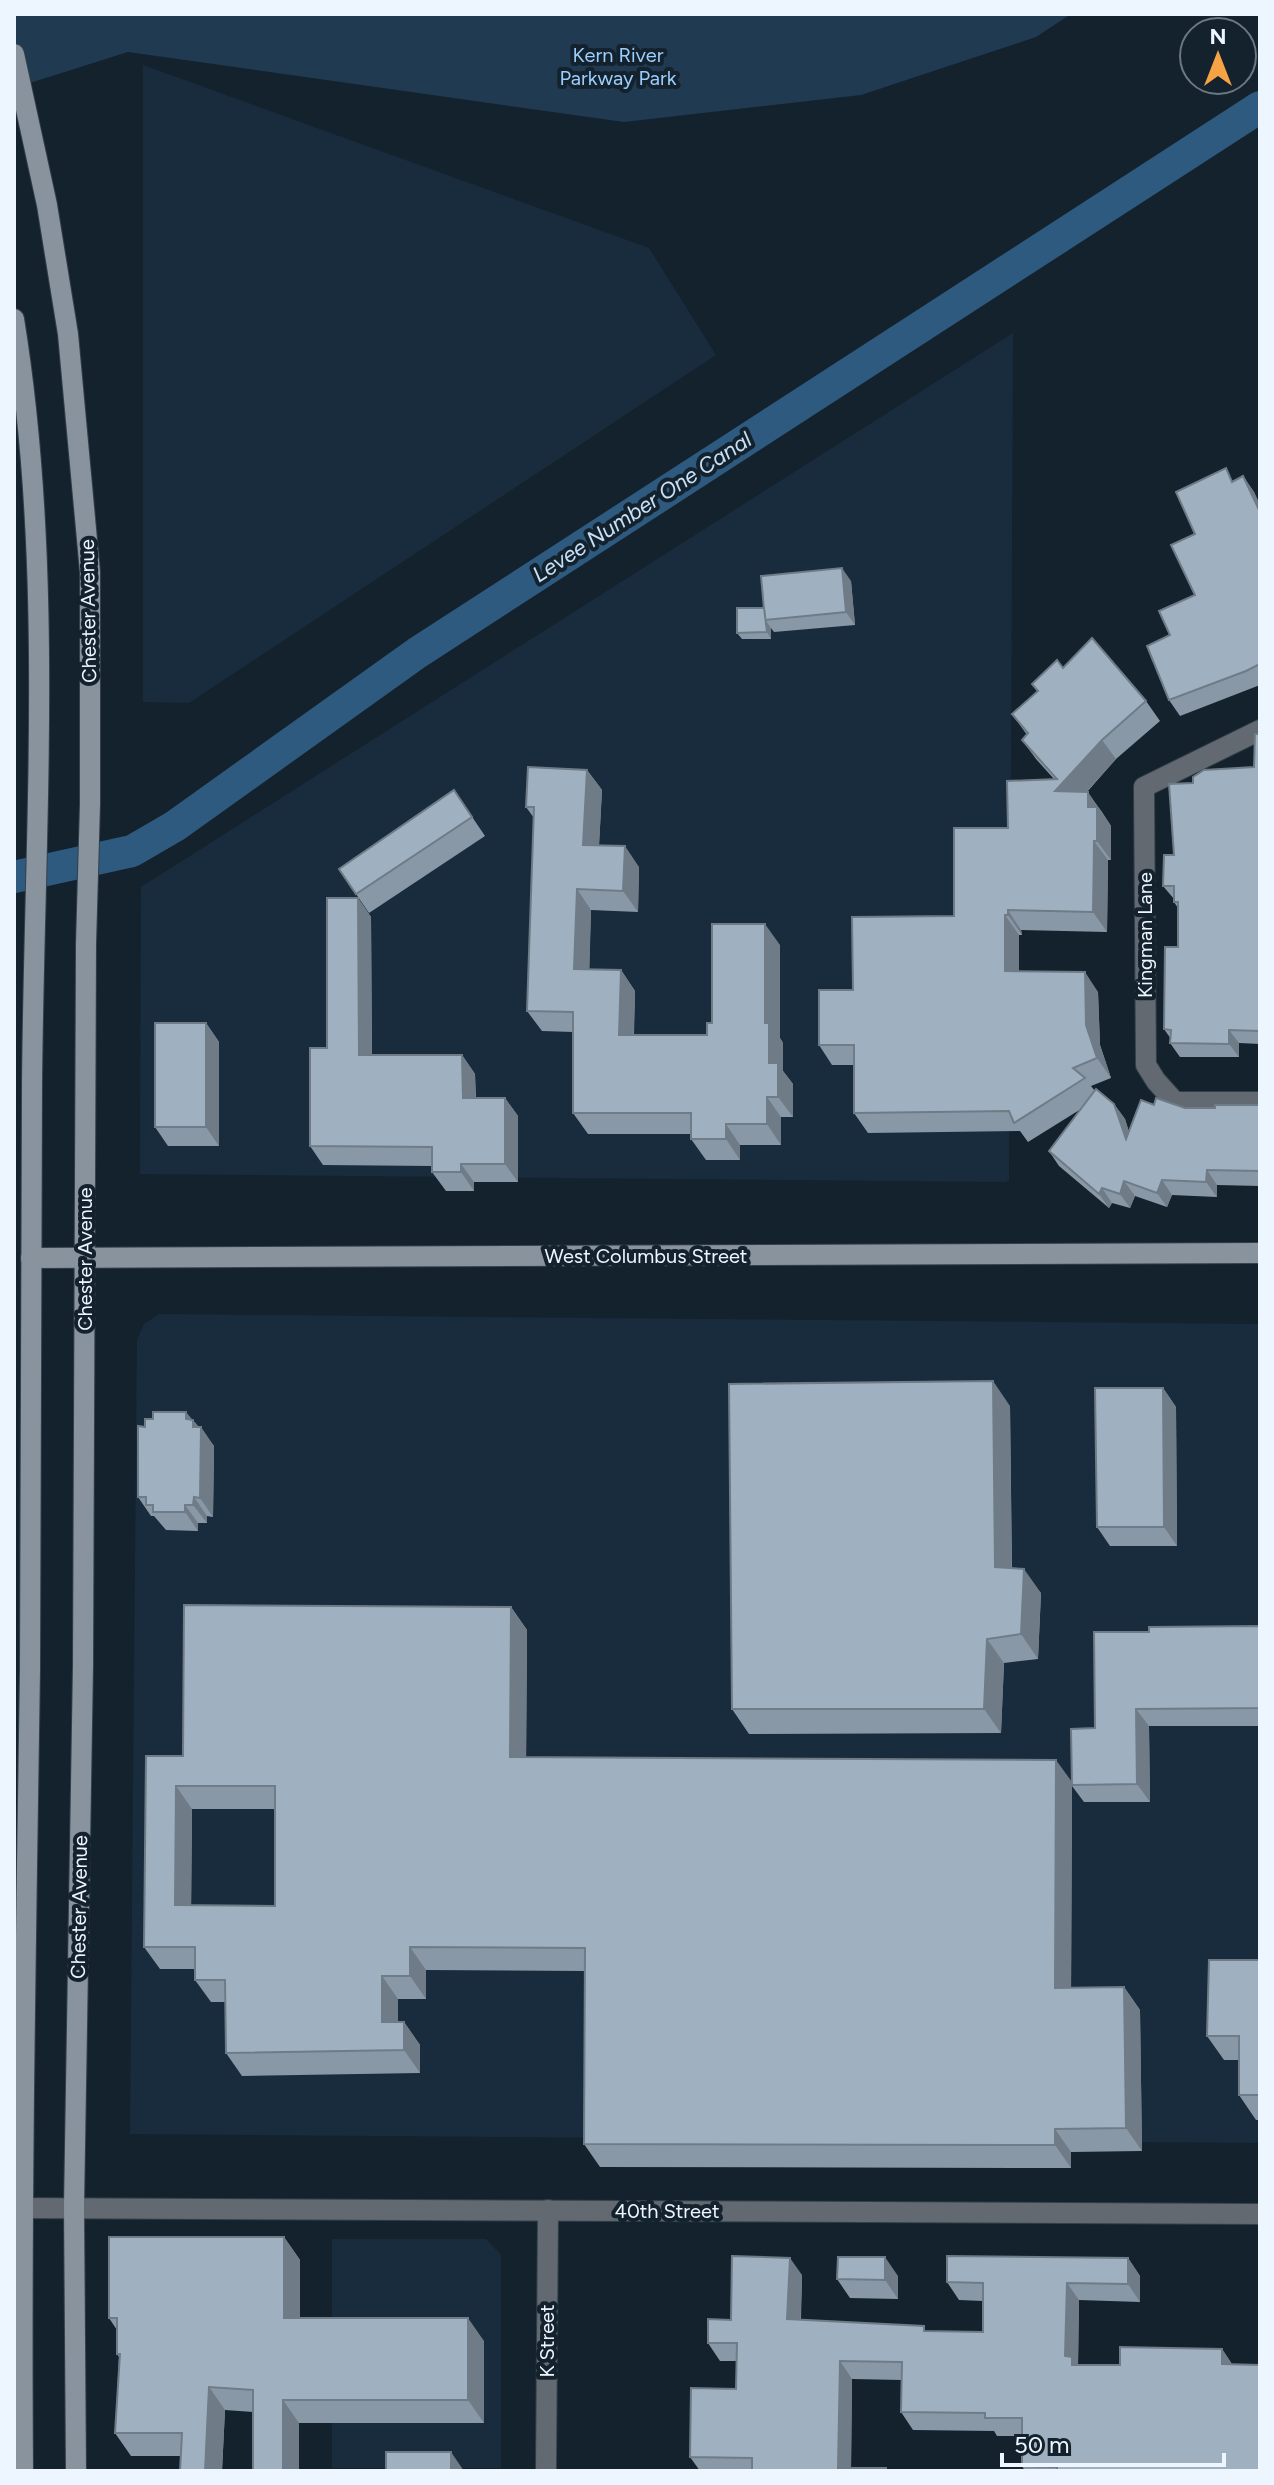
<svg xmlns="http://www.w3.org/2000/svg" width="1274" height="2485" font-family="Figtree,sans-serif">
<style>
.built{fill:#182c3d}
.green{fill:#1f3a51}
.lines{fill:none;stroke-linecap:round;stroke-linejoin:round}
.canal{stroke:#2f5a7f;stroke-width:32}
.street-casing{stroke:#32404b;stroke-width:22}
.secondary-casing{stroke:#32404b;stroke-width:22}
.street{stroke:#626970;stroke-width:20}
.secondary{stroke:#88939e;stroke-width:20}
.wall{fill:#8998a6;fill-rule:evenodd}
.shaded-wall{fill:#6f7c87}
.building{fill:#9fb1c1;stroke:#6f7c87;stroke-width:2;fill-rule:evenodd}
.labels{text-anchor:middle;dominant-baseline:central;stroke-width:8;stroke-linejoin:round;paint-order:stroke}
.park-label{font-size:20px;fill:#9acefd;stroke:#14222e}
.street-label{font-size:20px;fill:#edf6ff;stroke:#14222e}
.water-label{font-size:22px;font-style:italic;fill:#c6e0f7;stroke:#14222e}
</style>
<rect width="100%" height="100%" fill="#14222e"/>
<!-- built -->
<g class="built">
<polygon points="143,65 649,248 716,355 189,703 143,702"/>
<polygon points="1013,333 1009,1180 1006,1182 140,1174 141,887"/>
<polygon points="159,1314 1260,1324 1260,2143 130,2134 137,1340 144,1324"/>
<polygon points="332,2239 486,2239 501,2255 501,2468 332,2468"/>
</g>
<!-- green -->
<polygon class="green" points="14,14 1071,14 1036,37 861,95 624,122 128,52 14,88"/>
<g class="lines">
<!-- canal -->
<polyline class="canal" points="14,877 132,851 175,826 417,653 1260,107"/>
<!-- street casing -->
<g class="street-casing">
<g id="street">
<polyline points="1260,730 1144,787 1146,1065 1156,1081 1175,1102 1260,1102"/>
<polyline points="14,2208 1260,2214"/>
<polyline points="546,2471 548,2210"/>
</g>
</g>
<!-- secondary casing -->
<g class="secondary-casing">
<g id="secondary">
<polyline points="14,54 47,205 68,334 90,572 90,804 86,944 83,1665 74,2207 76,2471"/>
<path d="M14,319C55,572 34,831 32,1086C31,1281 32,1476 30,1670C26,1937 21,2204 23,2471"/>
<polyline points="31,1258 1260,1253"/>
</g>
</g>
<!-- street -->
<use href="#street" class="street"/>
<!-- secondary -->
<use href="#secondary" class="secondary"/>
</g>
<!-- wall -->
<g class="wall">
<polygon points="1243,476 1254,492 1260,505 1260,685 1180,716 1169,700 1170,635 1195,595 1195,534 1235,481"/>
<polygon points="851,581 855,625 774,632 771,628 771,639 742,639 737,633 764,608"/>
<polygon points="1063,668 1146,701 1160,721 1116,759 1087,792 1102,812 1111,826 1111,860 1108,860 1107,932 1021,930 1022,935 1019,935 1019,971 1098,992 1100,1045 1111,1078 1091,1086 1095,1091 1114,1104 1125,1119 1129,1132 1154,1105 1185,1108 1215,1108 1260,1105 1260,1186 1217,1185 1217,1197 1172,1195 1167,1207 1135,1196 1130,1208 1112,1203 1109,1208 1059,1166 1049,1151 1081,1109 1028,1142 1020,1131 868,1133 854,1113 854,1065 832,1065 819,1045 853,990 954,916 1008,828 1054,779 1036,759 1022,740 1027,735 1012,714 1038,692 1032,684"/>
<polygon points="1260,734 1260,1044 1239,1043 1239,1057 1180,1057 1170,1043 1171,1039 1164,1029 1178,947 1178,908 1174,902 1174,899 1163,886 1174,855 1193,783 1254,767"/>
<polygon points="587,770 602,790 599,845 639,867 638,912 591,910 589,969 621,970 635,991 634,1035 707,1035 712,1023 780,945 780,1038 783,1043 783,1071 793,1084 793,1117 781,1117 781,1145 740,1145 740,1160 706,1160 691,1139 691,1134 588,1134 573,1113 573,1032 542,1031 527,1011 534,818 526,807"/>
<polygon points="454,790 485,836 369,913 339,869"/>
<polygon points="358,898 371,917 372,1055 462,1055 475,1074 476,1098 505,1098 518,1116 518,1182 474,1182 474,1191 446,1191 432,1172 432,1166 323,1165 310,1146 327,1048"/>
<polygon points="206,1023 219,1042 219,1146 168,1146 155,1127"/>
<polygon points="1163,1388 1176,1407 1177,1546 1110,1546 1097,1527"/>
<polygon points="1010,1406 1012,1568 1041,1593 1038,1659 1004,1663 1001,1733 749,1734 732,1709"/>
<polygon points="193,1420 214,1446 213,1517 207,1516 207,1523 198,1523 198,1531 166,1530 154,1516 151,1516 138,1497 145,1427"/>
<path d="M511,1607L527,1630L526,1757L1072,1781L1095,1728L1149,1632L1260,1626V1726H1149L1150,1802H1084L1072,1786L1071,1988L1124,1987L1140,2010L1142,2151L1071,2152V2168L600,2167L584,2144L585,1971L426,1970V1999H398V2022H404L420,2045V2073L242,2076L226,2053L225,2002H211L195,1980V1969H160L144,1947L146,1756H183ZM192,1809H275V1906L191,1905Z"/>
<polygon points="1260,1960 1260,2120 1256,2120 1239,2095 1239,2060 1224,2060 1207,2036"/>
<polygon points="284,2237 300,2260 300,2318 484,2341 484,2423 299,2423 253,2412 225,2410 222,2471 180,2471 181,2456 131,2456 115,2433 119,2357 117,2354 117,2330 109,2318"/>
<polygon points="1128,2258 1140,2276 1140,2302 1079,2300 1078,2365 1120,2365 1222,2349 1232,2364 1260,2471 1025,2471 1022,2466 1022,2436 997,2436 994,2431 913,2430 901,2412 902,2380 852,2379 851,2468 886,2468 888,2471 700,2471 690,2457 736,2389 737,2361 720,2361 708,2343 731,2320 802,2275 801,2319 927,2331 983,2332 983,2301 959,2300 947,2282"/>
<polygon points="898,2276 898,2299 850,2298 837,2279"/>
</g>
<!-- shaded-wall -->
<g class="shaded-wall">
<polygon points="1243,476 1254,492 1260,505 1260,512"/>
<polygon points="842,568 851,581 855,625 846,612"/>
<polygon points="766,621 771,628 771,639 767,632"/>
<polygon points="1102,740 1116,759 1069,811 1055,791"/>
<polygon points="587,770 602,790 598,865 583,845"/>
<polygon points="1088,792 1111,826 1111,860 1097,841 1088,807"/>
<polygon points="1094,841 1108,860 1107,932 1093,912"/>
<polygon points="625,846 639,867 638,912 623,891"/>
<polygon points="577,889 591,910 589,989 574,969"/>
<polygon points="358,898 371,917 372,1074 359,1055"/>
<polygon points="1008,910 1021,930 1022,935 1008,915"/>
<polygon points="1005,915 1019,935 1019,991 1005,971"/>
<polygon points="765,924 780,945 780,1038 783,1043 783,1071 793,1084 793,1117 778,1097 769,1063 765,1023"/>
<polygon points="621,970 635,991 633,1056 619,1035"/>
<polygon points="1085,972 1098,992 1100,1045 1111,1078 1097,1058 1086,1025"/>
<polygon points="206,1023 219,1042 219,1146 206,1127"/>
<polygon points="1229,1030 1239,1043 1239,1057 1229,1044"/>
<polygon points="462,1055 475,1074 476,1116 463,1098"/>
<polygon points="767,1097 781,1117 781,1145 767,1124"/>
<polygon points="505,1098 518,1116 518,1182 505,1164"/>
<polygon points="1114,1104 1125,1119 1136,1154 1126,1139"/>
<polygon points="726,1124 740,1145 740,1160 726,1139"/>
<polygon points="461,1164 474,1182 474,1191 461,1172"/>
<polygon points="1207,1170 1217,1185 1217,1197 1206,1182"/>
<polygon points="1162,1180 1172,1195 1167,1207 1157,1193"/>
<polygon points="1124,1181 1135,1196 1130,1208 1120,1194"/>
<polygon points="1102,1188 1112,1203 1109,1208 1099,1194"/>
<polygon points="993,1381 1010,1406 1012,1591 995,1567"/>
<polygon points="1163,1388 1176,1407 1177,1546 1164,1527"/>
<polygon points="186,1412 201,1430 201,1427 214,1446 213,1517 200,1498 186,1419"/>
<polygon points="194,1497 207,1516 207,1523 193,1505"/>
<polygon points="185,1505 198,1523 198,1531 185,1512"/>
<polygon points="1024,1569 1041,1593 1038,1659 1021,1634"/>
<polygon points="511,1607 527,1630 526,1780 510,1757"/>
<polygon points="987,1639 1004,1663 1001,1733 984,1709"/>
<polygon points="1136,1709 1149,1726 1150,1802 1137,1784"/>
<polygon points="1056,1760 1072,1782 1071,2011 1055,1988"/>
<polygon points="176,1786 192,1809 191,1928 175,1905"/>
<polygon points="410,1947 426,1970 426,1999 410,1976"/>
<polygon points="382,1976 398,1999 398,2045 382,2022"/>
<polygon points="1124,1987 1140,2010 1142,2151 1126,2128"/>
<polygon points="404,2022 420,2045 420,2073 404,2050"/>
<polygon points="1055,2129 1071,2152 1071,2168 1055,2145"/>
<polygon points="284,2237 300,2260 300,2341 284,2318"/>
<polygon points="885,2257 898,2276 898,2299 885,2280"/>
<polygon points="790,2258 802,2275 800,2337 787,2319"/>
<polygon points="1128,2258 1140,2276 1140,2302 1128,2284"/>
<polygon points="1067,2283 1079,2300 1078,2366 1084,2382 1065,2356"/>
<polygon points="468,2318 484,2341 484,2423 468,2400"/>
<polygon points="1222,2349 1234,2367 1222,2364"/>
<polygon points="840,2361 852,2379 851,2471 838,2468"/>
<polygon points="209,2387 225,2410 222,2471 205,2471"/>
<polygon points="283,2400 299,2423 299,2471 283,2471"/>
<polygon points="451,2452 464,2471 451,2471"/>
</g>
<!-- building -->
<g class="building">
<polygon points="1226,468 1232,482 1243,476 1260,512 1260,664 1246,671 1169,700 1147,646 1170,635 1159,611 1195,595 1171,545 1195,534 1176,492"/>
<polygon points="842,568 846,612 765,620 761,576"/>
<polygon points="737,608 764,608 767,632 737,633"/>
<polygon points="1092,638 1146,701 1102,740 1055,791 1088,792 1088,807 1097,807 1097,841 1094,841 1093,912 1008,910 1008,915 1005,915 1005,971 1085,972 1086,1025 1097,1058 1073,1068 1085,1078 1014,1123 1009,1111 854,1113 854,1045 819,1045 819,990 853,990 852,917 954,916 954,828 1008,828 1007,781 1057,779 1022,740 1028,733 1012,714 1038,691 1032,684 1057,660 1063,668"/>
<polygon points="1255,734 1260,734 1260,1031 1229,1030 1229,1044 1170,1043 1171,1030 1164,1029 1165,947 1178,947 1178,902 1174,902 1174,886 1163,886 1164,855 1174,855 1169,784 1193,783 1193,777 1204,770 1254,767"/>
<polygon points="528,767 587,770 583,845 625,846 623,891 577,889 574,969 621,970 619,1035 707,1035 707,1023 712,1023 712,924 765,924 765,1023 769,1023 769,1063 778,1063 778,1097 767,1097 767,1124 726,1124 726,1139 691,1139 691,1113 573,1113 573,1012 527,1011 534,807 526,807"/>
<polygon points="454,790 472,817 356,894 339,869"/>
<polygon points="327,898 358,898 359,1055 462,1055 463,1098 505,1098 505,1164 461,1164 461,1172 432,1172 432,1147 310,1146 310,1048 327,1048"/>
<rect x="155" y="1023" width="51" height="104"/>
<polygon points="1096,1089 1114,1104 1126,1139 1141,1100 1154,1105 1156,1098 1185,1108 1215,1108 1215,1105 1260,1105 1260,1171 1207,1170 1206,1182 1162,1180 1157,1193 1124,1181 1120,1194 1102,1188 1099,1194 1049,1151"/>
<polygon points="993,1381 995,1567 1024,1569 1021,1634 987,1639 984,1709 732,1709 729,1384"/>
<polygon points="1095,1388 1163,1388 1164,1527 1097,1527"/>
<polygon points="153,1412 186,1412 186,1419 193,1420 193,1427 201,1427 200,1498 194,1497 193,1505 185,1505 185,1512 153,1512 153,1505 146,1505 146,1497 138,1497 138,1426 145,1427 145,1419 153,1419"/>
<path d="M184,1605L511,1607L510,1757L1056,1760L1055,1988L1124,1987L1126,2128L1055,2129V2145L584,2144L585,1948L410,1947V1976H382V2022H404V2050L226,2053L225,1980H195V1947H144L146,1756H183ZM176,1786H275V1906L175,1905Z"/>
<polygon points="1260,1626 1260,1708 1136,1709 1137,1784 1072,1785 1071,1729 1095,1728 1094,1632 1149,1632 1149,1627"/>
<polygon points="1209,1960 1260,1960 1260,2095 1239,2095 1239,2036 1207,2036"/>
<polygon points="109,2237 284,2237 284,2318 468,2318 468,2400 283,2400 283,2471 253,2471 253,2390 209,2387 205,2471 180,2471 182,2433 115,2433 120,2354 117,2354 117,2318 109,2318"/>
<polygon points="732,2256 790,2258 787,2319 924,2326 924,2331 983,2332 983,2283 947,2282 947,2256 1128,2258 1128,2284 1067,2283 1065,2356 1072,2357 1072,2365 1120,2365 1120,2347 1222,2349 1222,2364 1260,2365 1260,2471 1057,2471 1057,2467 1022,2466 1022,2418 985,2418 985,2413 901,2412 902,2362 840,2361 838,2468 886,2468 886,2471 752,2471 752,2458 690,2457 691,2388 736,2389 737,2343 708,2343 708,2319 731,2320"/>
<polygon points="838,2257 885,2257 885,2280 837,2279"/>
<rect x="386" y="2452" width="65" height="19"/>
</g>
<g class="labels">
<!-- park labels -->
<g class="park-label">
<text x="618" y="55">Kern River<tspan x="618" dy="23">Parkway Park</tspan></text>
</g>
<!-- street labels -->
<g class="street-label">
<text transform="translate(88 611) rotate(-91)">Chester Avenue</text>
<text transform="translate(1145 935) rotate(-90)">Kingman Lane</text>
<text x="646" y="1256">West Columbus Street</text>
<text transform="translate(85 1259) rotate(-90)">Chester Avenue</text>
<text transform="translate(79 1907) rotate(-89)">Chester Avenue</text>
<text x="667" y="2211">40th Street</text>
<text transform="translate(547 2341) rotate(-90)">K Street</text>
</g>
<!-- water labels -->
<g class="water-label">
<text transform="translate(642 507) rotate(-33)">Levee Number One Canal</text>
</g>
</g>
<!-- border -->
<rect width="1274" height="2485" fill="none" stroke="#edf6ff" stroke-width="32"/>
<!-- north arrow -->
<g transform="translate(1218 56)"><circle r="38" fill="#14222e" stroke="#6b7782" stroke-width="2"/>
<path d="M0-6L14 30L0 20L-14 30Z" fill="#f5a345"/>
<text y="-12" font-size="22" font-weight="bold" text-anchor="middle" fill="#edf6ff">N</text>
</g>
<!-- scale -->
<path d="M1002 2453v12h222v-12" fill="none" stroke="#edf6ff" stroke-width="4"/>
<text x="1014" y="2453" font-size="24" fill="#edf6ff" stroke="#14222e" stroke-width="6" paint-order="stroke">50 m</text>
</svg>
